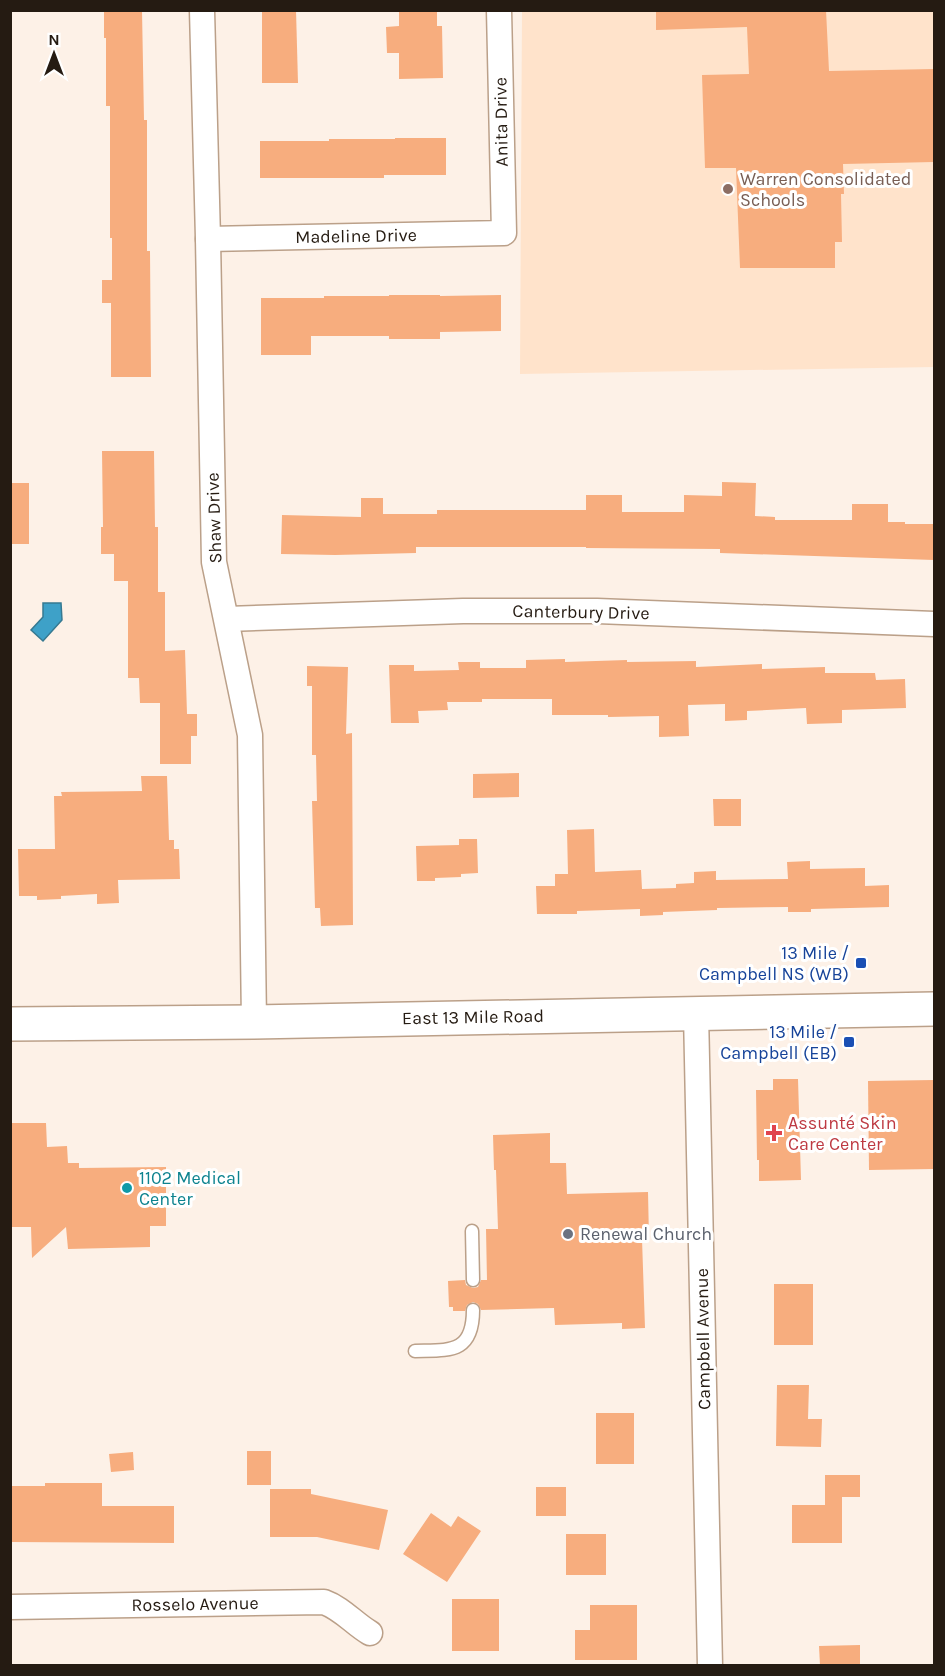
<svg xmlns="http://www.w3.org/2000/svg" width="945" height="1676" font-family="Karla,sans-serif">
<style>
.built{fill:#ffe3cb}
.water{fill:#3ea1c8;stroke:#367991;stroke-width:1.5}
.building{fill:#f7ad7e}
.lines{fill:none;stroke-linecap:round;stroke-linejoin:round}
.lane-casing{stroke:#bba089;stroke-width:15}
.street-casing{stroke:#bba089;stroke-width:27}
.secondary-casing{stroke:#bba089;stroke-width:36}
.lane{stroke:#fff;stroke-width:12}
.street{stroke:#fff;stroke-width:24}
.secondary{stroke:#fff;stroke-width:33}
.education-dot{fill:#8d6e63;stroke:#fff;stroke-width:2}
.transit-dot{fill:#1a4fb4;stroke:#fff;stroke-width:2}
.health-dot{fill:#e0444e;stroke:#fff;stroke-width:2}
.culture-dot{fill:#0f9aa8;stroke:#fff;stroke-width:2}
.worship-dot{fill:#6b7280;stroke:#fff;stroke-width:2}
.labels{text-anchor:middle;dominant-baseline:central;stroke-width:6;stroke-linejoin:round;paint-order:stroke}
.street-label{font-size:18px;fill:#251b12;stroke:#fff}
.education-label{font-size:18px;fill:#785e54;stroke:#fff;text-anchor:start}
.transit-label{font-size:18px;fill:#164399;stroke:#fff;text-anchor:end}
.health-label{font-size:18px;fill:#be3a42;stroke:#fff;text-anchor:start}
.culture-label{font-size:18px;fill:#0d838f;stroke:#fff;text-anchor:start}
.worship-label{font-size:18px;fill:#5b616d;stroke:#fff;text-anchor:start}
</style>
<rect width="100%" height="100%" fill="#fdf1e7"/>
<!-- built -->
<polygon class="built" points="522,11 934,11 934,367 520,374"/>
<!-- water -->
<polygon class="water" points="43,603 61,603 62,620 43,641 31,630 43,617"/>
<!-- building -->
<g class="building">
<polygon points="104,10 142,10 144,120 147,120 147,251 150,251 151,377 111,377 111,303 102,303 102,280 112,280 112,238 110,238 110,106 106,106 106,38 104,38"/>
<polygon points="262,10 296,10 298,83 262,83"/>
<polygon points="399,10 437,10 437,26 442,26 443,78 399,79 399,53 387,53 386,27 399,26"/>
<polygon points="656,10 826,10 829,71 934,69 934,162 843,164 844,194 841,194 842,242 835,242 835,268 740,268 736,168 705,168 702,75 749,74 747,27 656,30"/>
<polygon points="395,138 446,138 446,175 384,175 384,178 260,178 260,141 329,141 329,139 395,139"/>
<polygon points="389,295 440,295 440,296 501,295 501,331 440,332 440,339 389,339 389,336 311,336 311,355 261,355 261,298 324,298 324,296 389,296"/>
<polygon points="102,451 154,451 155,527 158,527 158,592 165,592 165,651 185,650 187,714 197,714 197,736 191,736 191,764 160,764 160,703 140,703 139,678 128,678 128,581 114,581 114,554 101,554 101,527 103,527"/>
<polygon points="722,482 756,483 755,516 775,517 775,520 852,520 852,504 888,504 888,522 905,522 905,524 934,524 934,560 720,553 720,549 586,548 586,547 416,547 416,553 335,555 281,554 282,515 361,517 361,498 383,498 383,514 437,514 437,510 586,510 586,495 622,495 622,512 684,512 684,495 722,496"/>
<rect x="10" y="483" width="19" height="61"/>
<polygon points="565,659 565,662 627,660 627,662 696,661 696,667 762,664 762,669 825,667 825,673 875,673 876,680 905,679 906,708 842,710 842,723 807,724 806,708 747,711 747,720 725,721 725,704 688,705 689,736 659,737 659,716 608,717 608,715 552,715 552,699 482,699 482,702 447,702 448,710 418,711 419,723 391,723 389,665 414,665 414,671 459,670 458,662 480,662 480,668 526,668 526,660"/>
<polygon points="307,666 348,667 346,734 352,733 353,925 321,926 320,908 315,908 312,801 317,801 316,755 312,755 312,686 307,686"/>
<polygon points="519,773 519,797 473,798 473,774"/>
<polygon points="141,776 167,776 169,840 174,840 174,849 179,849 180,879 118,880 119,903 97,904 97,894 61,896 61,899 37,900 37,896 19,896 18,849 55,849 54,796 62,796 61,792 142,791"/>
<polygon points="713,799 741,799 741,826 714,826"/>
<polygon points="594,829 595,872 641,870 642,889 676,888 676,884 694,883 694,872 716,871 716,880 788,879 787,862 810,861 810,869 865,868 865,886 889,885 889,907 811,909 811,912 788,912 788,907 717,908 717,910 663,912 663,915 640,916 640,909 577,911 577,914 537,914 536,886 555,886 555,874 568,874 567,830"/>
<polygon points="459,839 477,839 478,873 461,874 461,877 435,878 435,881 417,881 416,846 459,845"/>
<polygon points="773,1079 798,1079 801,1180 759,1181 759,1160 757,1160 756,1090 773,1090"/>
<polygon points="934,1080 934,1169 869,1170 868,1081"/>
<polygon points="10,1123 46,1123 47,1147 67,1146 68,1163 79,1163 79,1168 166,1167 166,1226 150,1226 150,1247 68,1249 66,1227 32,1258 31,1227 10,1227"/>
<polygon points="550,1133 550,1163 566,1163 567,1194 648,1192 649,1239 642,1239 645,1328 622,1329 622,1323 555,1325 554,1308 481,1310 478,1304 473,1302 467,1305 465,1311 453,1311 453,1307 449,1307 448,1281 465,1280 466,1285 473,1288 478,1287 481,1280 487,1280 486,1229 498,1229 496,1170 494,1170 493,1135"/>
<rect x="774" y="1284" width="39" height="61"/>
<polygon points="777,1385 809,1385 808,1419 822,1419 821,1447 776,1446"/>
<rect x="596" y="1413" width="38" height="51"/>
<rect x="247" y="1451" width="24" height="34"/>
<polygon points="133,1452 134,1470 111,1472 109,1454"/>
<polygon points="825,1475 860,1475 860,1497 842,1497 842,1543 792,1543 792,1505 825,1505"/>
<polygon points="45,1483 102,1483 102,1506 174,1506 174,1543 10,1542 10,1486 45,1486"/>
<rect x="536" y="1487" width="30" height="29"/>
<polygon points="270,1489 311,1489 311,1494 388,1510 379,1550 317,1537 270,1537"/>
<polygon points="431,1513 451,1527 458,1516 481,1531 447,1582 403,1554"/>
<rect x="566" y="1534" width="40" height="41"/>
<rect x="452" y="1599" width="47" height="52"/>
<polygon points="590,1605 637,1605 637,1660 575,1660 575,1630 590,1630"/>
<polygon points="860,1645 860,1665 820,1665 819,1646"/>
</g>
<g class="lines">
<!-- lane casing -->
<g class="lane-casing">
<g id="lane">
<polyline points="472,1231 473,1280"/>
<path d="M415,1351C449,1350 473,1354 473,1310"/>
</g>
</g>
<!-- street casing -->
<g class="street-casing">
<g id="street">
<polyline points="202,10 208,239 214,562 250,735 254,1022"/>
<polyline points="208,239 504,233 499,10"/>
<polyline points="227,619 463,611 597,611 934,624"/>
<polyline points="696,1013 710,1666"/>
<path d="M10,1607L324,1602C343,1609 353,1623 370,1633"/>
</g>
</g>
<!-- secondary casing -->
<g class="secondary-casing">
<polyline id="secondary" points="10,1024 254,1022 934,1009"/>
</g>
<!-- lane -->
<use href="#lane" class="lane"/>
<!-- street -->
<use href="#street" class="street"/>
<!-- secondary -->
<use href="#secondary" class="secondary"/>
</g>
<!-- markers -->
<circle class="education-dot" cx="728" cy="189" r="6"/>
<g class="transit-dot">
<rect x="855" y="957" width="12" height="12" rx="3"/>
<rect x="843" y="1036" width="12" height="12" rx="3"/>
</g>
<path class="health-dot" d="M771 1124h6v6h6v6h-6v6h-6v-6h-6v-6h6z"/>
<circle class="culture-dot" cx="127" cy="1188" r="6"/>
<circle class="worship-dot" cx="568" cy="1234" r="6"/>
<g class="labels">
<!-- street labels -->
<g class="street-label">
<text transform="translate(501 122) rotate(-91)">Anita Drive</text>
<text transform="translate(356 236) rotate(-1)">Madeline Drive</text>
<text transform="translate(214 518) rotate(-92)">Shaw Drive</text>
<text transform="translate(581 612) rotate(1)">Canterbury Drive</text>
<text transform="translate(473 1017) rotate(-1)">East 13 Mile Road</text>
<text transform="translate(703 1339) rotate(-91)">Campbell Avenue</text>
<text transform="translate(195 1604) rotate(-1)">Rosselo Avenue</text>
</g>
<!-- education labels -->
<g class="education-label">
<text x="740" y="179">Warren Consolidated<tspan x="740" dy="21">Schools</tspan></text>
</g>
<!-- transit labels -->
<g class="transit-label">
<text x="849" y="953">13 Mile /<tspan x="849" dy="21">Campbell NS (WB)</tspan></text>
<text x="837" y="1032">13 Mile /<tspan x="837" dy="21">Campbell (EB)</tspan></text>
</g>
<!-- health labels -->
<g class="health-label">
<text x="788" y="1123">Assunté Skin<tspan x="788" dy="21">Care Center</tspan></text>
</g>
<!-- culture labels -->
<g class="culture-label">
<text x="139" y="1178">1102 Medical<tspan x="139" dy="21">Center</tspan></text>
</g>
<!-- worship labels -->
<g class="worship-label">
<text x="580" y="1234">Renewal Church</text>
</g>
</g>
<!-- border -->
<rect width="945" height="1676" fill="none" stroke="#251b12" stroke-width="24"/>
<!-- north arrow -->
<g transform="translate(54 54)" stroke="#ffffff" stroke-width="4.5" paint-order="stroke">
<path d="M0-4.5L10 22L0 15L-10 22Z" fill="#251b12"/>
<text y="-9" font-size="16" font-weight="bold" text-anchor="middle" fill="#251b12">N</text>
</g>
</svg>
